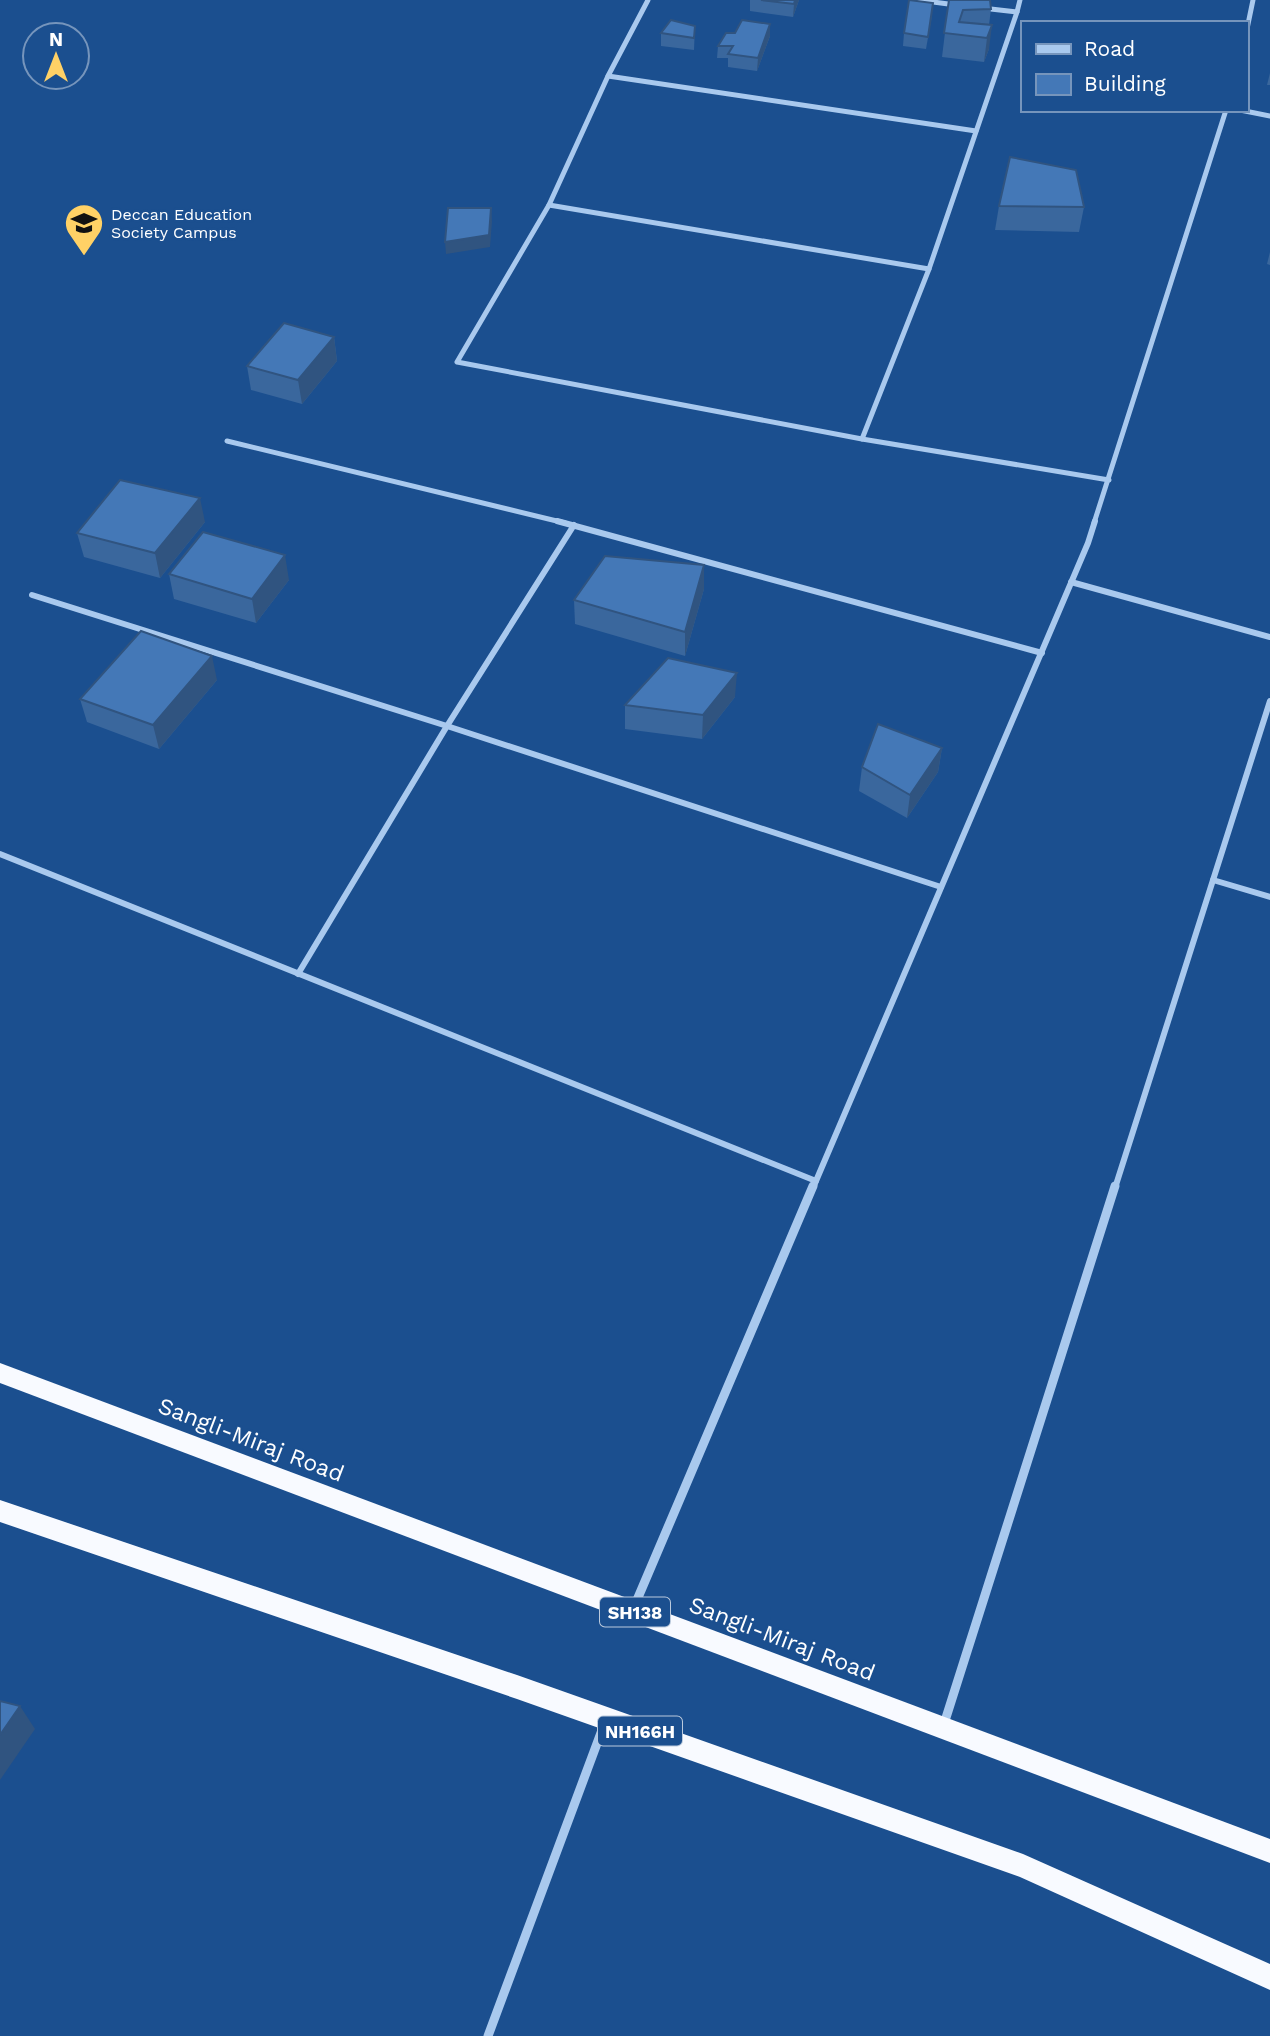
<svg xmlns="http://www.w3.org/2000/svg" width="1270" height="2036" font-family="'Work Sans',sans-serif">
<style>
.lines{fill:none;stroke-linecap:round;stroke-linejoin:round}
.minor-far2{stroke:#a9c9ee;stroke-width:5}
.minor-far1{stroke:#a9c9ee;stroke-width:6}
.minor{stroke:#a9c9ee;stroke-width:9}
.trunk{fill:#f8faff;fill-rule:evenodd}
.wall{fill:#3a679d}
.shaded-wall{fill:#305480}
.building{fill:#4478b7;stroke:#305480;stroke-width:2}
.labels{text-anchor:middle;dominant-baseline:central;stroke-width:5;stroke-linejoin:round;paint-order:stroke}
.far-poi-label{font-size:16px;fill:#fff;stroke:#1b4f8f;text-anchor:start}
.shield{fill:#1b4f8f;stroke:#bbcadd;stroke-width:2}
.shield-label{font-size:18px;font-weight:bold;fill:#fff}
.near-street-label{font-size:23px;fill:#fff;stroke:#1b4f8f}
</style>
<rect width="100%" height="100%" fill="#1b4f8f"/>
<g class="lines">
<!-- minor-far2 -->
<g class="minor-far2">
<polyline points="648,0 608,76 549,205 457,362 862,439 1109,480"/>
<polyline points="918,0 956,5"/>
<polyline points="982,8 1017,12 1020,0"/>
<polyline points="1247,29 1253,0"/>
<polyline points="608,76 976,131"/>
<polyline points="1240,110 1270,116"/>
<polyline points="549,205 929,269"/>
<polyline points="862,439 929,269 1017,12"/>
<polyline points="227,441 565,523"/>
<polyline points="1094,523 1226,110"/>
</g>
<!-- minor-far1 -->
<g class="minor-far1">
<polyline points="557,521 1042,653"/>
<polyline points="1071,582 1270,637"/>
<polyline points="32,595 447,726 941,887"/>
<polyline points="0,854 816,1181"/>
<polyline points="1213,880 1270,897"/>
<polyline points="298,974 447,726 574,525"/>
<polyline points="813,1188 1088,543 1095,521"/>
<polyline points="1115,1188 1270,701"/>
</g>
<!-- minor -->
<g class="minor">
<polyline points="634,1607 813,1186"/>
<polyline points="944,1724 1115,1186"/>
<polyline points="488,2036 605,1722"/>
</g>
<!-- trunk -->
<g class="trunk">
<polygon points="0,1363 1270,1839 1270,1863 0,1383"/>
<polygon points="0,1500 517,1675 1023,1854 1270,1964 1270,1990 1020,1877 517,1699 0,1522"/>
</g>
</g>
<!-- wall -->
<g class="wall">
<polygon points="750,0 799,0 793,17 750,11"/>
<polygon points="949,0 991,9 989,25 989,49 984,62 942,57"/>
<polygon points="932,15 926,49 903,46 904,33"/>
<polygon points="695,26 694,50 661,46 661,33"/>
<polygon points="770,36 757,71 728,67 728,58 717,58 718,46"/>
<polygon points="1270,73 1270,85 1267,85"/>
<polygon points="999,206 1084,207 1079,232 995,230"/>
<polygon points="1270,252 1270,265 1267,264"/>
<polygon points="334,337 337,361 302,404 251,390 247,366"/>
<polygon points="205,522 160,578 84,557 77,533"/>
<polygon points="169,574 289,580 256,623 174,599"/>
<polygon points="704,589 685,656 575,624 574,600"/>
<polygon points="217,680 159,749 87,722 80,699"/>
<polygon points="735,697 702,739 625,729 625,705"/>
<polygon points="942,748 938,772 907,818 859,791 862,767"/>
</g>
<!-- shaded-wall -->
<g class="shaded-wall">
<polygon points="795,0 799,0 793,17 794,4"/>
<polygon points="770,24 770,36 757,71 758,58"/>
<polygon points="992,25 989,49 984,62 987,38"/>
<polygon points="491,208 492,221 490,247 446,254 445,242"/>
<polygon points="334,337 337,361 302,404 298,380"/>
<polygon points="200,498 205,522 160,578 155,553"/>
<polygon points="285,555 289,580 256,623 252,599"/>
<polygon points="704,565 704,589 685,656 685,632"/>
<polygon points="212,656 217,680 159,749 153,725"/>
<polygon points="737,673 735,697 702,739 703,715"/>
<polygon points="942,748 938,772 907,818 910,795"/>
<polygon points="20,1706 35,1729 0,1780 0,1735"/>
</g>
<!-- building -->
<g class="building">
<polygon points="761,0 795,0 794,4"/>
<polygon points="909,0 933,3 928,37 904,33"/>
<polygon points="949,0 990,0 991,9 963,10 959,22 992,25 987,38 944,33"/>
<polygon points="671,20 695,26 694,38 661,33"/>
<polygon points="742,20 770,24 758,58 728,54 733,46 718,46 726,33 735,33"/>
<polygon points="1010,157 1076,170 1084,207 999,206"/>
<polygon points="448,208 491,208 489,235 445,242"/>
<polygon points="284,323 334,337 298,380 247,366"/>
<polygon points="120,480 200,498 155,553 77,533"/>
<polygon points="203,532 285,555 252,599 169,574"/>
<polygon points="605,556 704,565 685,632 574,600"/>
<polygon points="141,631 212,656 153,725 80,699"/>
<polygon points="668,658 737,673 703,715 625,705"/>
<polygon points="878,724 942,748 910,795 862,767"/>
<polygon points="0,1701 20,1706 0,1735"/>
</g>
<!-- icons -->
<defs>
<g id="university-pin" transform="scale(2.0125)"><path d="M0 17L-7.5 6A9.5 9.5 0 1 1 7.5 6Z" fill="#ffd166" stroke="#1b4f8f"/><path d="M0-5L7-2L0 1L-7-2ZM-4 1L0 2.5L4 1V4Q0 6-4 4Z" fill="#111"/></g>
</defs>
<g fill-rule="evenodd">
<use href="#university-pin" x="84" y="223"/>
</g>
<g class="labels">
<!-- far-poi labels -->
<g class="far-poi-label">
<text x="111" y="214">Deccan Education<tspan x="111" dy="18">Society Campus</tspan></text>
</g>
<!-- shield labels -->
<g class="shield">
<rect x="600" y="1597.5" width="70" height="29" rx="5"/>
<rect x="598" y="1716.5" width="84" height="29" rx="5"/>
</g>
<g class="shield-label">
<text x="635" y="1612">SH138</text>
<text x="640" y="1731">NH166H</text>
</g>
<!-- near-street labels -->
<g class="near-street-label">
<text transform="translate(251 1440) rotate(21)">Sangli-Miraj Road</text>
<text transform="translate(782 1639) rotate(21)">Sangli-Miraj Road</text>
</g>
</g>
<!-- legend -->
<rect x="1021" y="21" width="228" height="91" fill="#1b4f8f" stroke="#7695bc" stroke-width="2"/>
<rect x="1036" y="44" width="35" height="10" fill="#a9c9ee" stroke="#7695bc" stroke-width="2"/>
<text x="1084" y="56" font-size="21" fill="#ffffff">Road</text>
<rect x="1036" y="74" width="35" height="21" fill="#4478b7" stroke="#7695bc" stroke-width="2"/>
<text x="1084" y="91" font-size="21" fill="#ffffff">Building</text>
<!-- north arrow -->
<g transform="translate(56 56)"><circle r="33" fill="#1b4f8f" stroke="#7695bc" stroke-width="2"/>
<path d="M0-5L12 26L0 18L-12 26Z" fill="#ffd166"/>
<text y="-10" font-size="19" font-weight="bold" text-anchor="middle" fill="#ffffff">N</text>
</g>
</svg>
